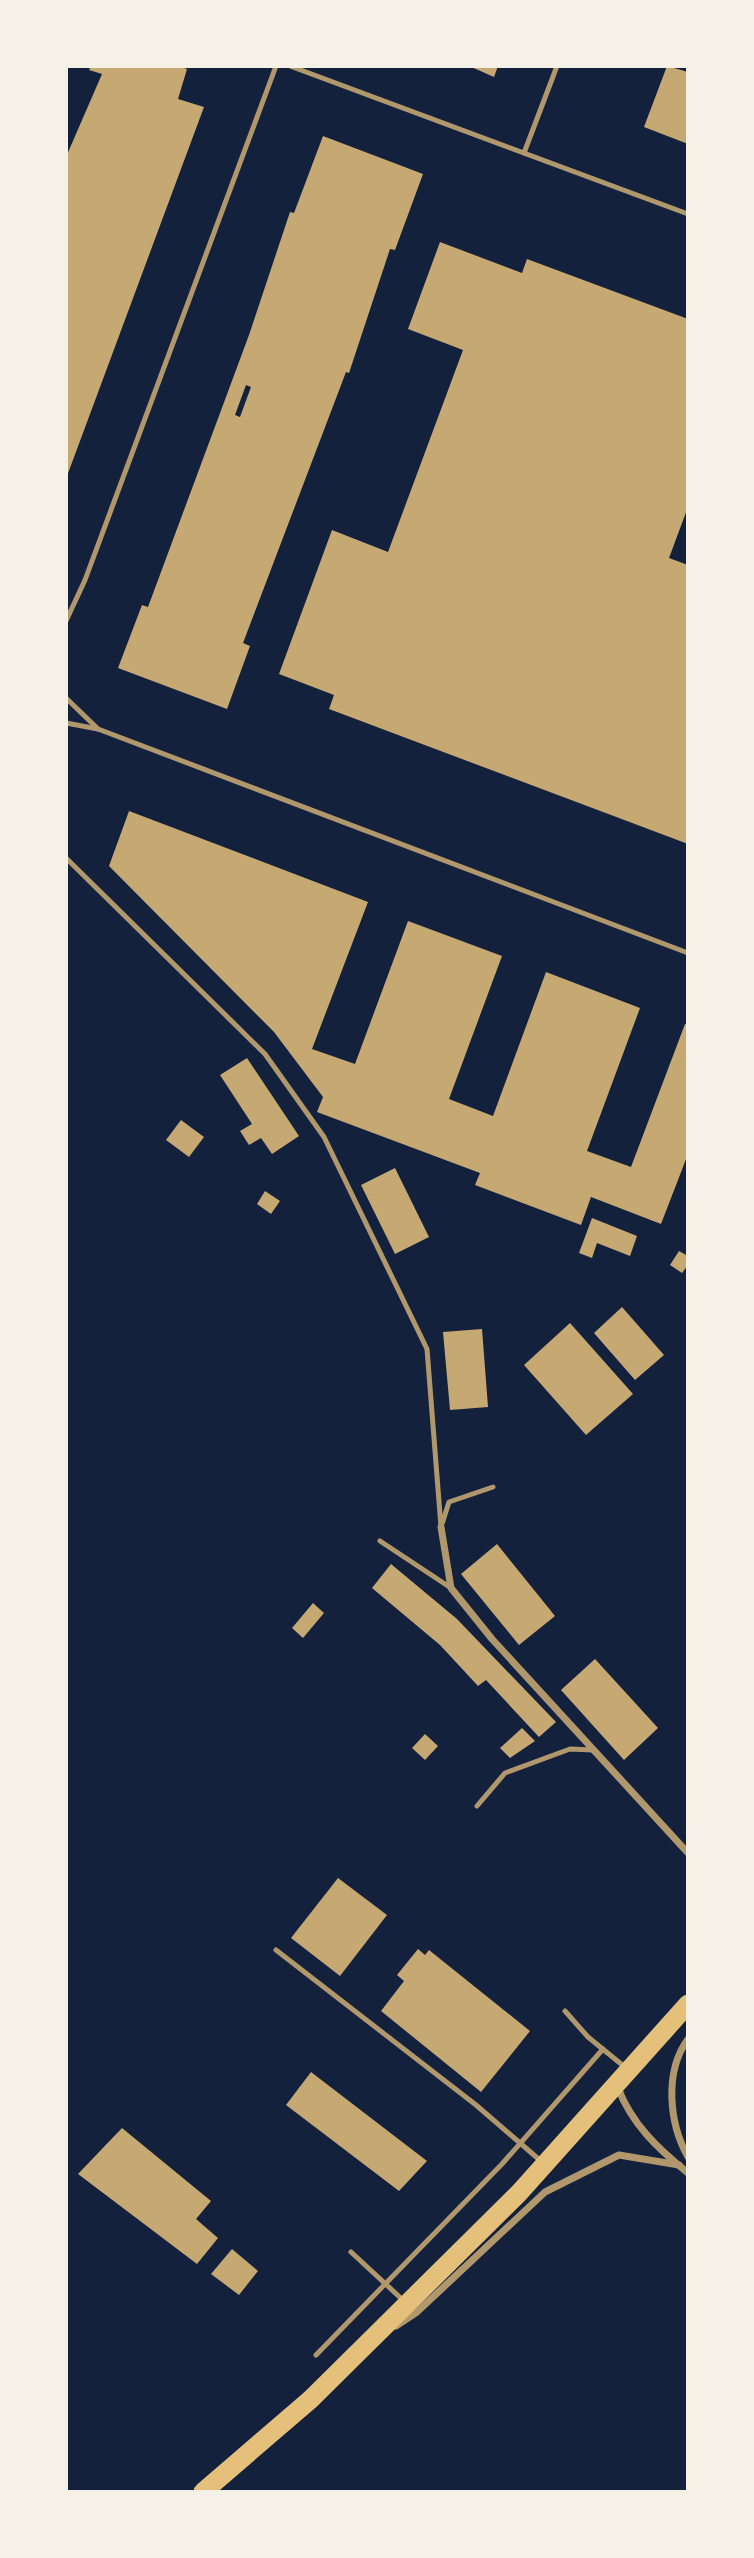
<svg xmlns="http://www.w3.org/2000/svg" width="754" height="2558" font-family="'DM Sans',sans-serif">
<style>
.building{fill:#c6a872;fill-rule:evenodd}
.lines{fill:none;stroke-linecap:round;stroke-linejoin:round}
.service{stroke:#b1986c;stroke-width:5}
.minor{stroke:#b1986c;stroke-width:7}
.trunk{stroke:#e5c07b;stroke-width:19}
</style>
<rect width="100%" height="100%" fill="#14213d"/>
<!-- building -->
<g class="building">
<polygon points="91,66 178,66 187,69 178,99 204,107 67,476 66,157 102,74 89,70"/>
<polygon points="469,66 498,66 494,77"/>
<polygon points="667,66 688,72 688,144 644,127"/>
<path d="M323,136L423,174L395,250L390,249L349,373L346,372L243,643L250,646L227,709L118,668L142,605L148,607L249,335L290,212L294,213ZM246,385L251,387L240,417L235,415Z"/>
<polygon points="440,242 522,273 527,259 688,319 688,507 669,558 688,565 688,844 329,709 334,695 279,674 332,530 388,552 463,350 408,329"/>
<polygon points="129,811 368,902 312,1049 355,1064 408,921 502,956 449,1099 493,1116 546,972 640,1008 587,1151 631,1167 685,1024 688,1025 688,1154 661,1224 591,1197 581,1225 475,1185 480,1173 317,1112 323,1097 274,1032 109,866"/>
<polygon points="247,1058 299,1136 272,1154 261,1138 249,1145 240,1131 252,1124 220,1075"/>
<polygon points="181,1120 204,1137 189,1157 166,1140"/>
<polygon points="395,1168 429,1237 395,1254 361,1185"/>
<polygon points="265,1191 280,1201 271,1214 257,1204"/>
<polygon points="592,1218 637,1236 630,1256 597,1243 592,1258 579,1253"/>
<polygon points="679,1251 688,1256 688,1265 682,1273 670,1265"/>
<polygon points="622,1307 664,1355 635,1380 594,1333"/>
<polygon points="570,1323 633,1394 586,1435 524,1365"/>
<polygon points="482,1329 488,1407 450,1410 443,1332"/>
<polygon points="497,1544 555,1616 519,1645 461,1574"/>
<polygon points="391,1564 457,1619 556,1722 539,1737 486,1680 478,1686 440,1645 372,1588"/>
<polygon points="313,1603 324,1613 303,1638 292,1628"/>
<polygon points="595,1659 658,1728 624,1760 561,1690"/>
<polygon points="522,1728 535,1741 510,1758 500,1748"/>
<polygon points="425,1734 438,1746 425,1760 412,1748"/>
<polygon points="338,1878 387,1915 340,1976 291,1938"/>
<polygon points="418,1949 425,1955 429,1950 530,2031 481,2092 381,2011 404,1981 397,1975"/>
<polygon points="311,2072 427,2161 399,2191 286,2105"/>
<polygon points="122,2128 211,2201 196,2219 218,2238 197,2264 78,2174"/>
<polygon points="232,2249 258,2271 239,2295 211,2274"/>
</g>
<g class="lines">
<!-- service -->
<g class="service">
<polyline points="290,66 688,214"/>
<polyline points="524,153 557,66"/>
<polyline points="66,621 85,580 276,66"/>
<polyline points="66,698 98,729"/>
<polyline points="66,723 98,729 688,953"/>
<polyline points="66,858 265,1054 324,1137 427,1349 441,1527"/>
<polyline points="442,1524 449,1502 493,1487"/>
<polyline points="380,1541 451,1588"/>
<polyline points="477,1806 505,1773 570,1749 593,1750"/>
<polyline points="276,1950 476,2105 542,2162"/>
<polyline points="565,2011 588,2037 626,2068"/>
<polyline points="351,2252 405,2302"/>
<polyline points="316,2355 502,2164 603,2049"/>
</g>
<!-- minor -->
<g class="minor">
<polyline points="441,1527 451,1588 492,1639 688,1853"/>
<path d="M688,2039C664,2072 669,2123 688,2157"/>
<path d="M618,2088C632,2124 657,2148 688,2173"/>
<polyline points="396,2326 417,2312 545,2192 619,2155 679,2165"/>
</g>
<!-- trunk -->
<polyline class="trunk" points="203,2492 311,2399 519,2193 688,2004"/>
</g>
<!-- border -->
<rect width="754" height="2558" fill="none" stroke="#f6f1e7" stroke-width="136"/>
</svg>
